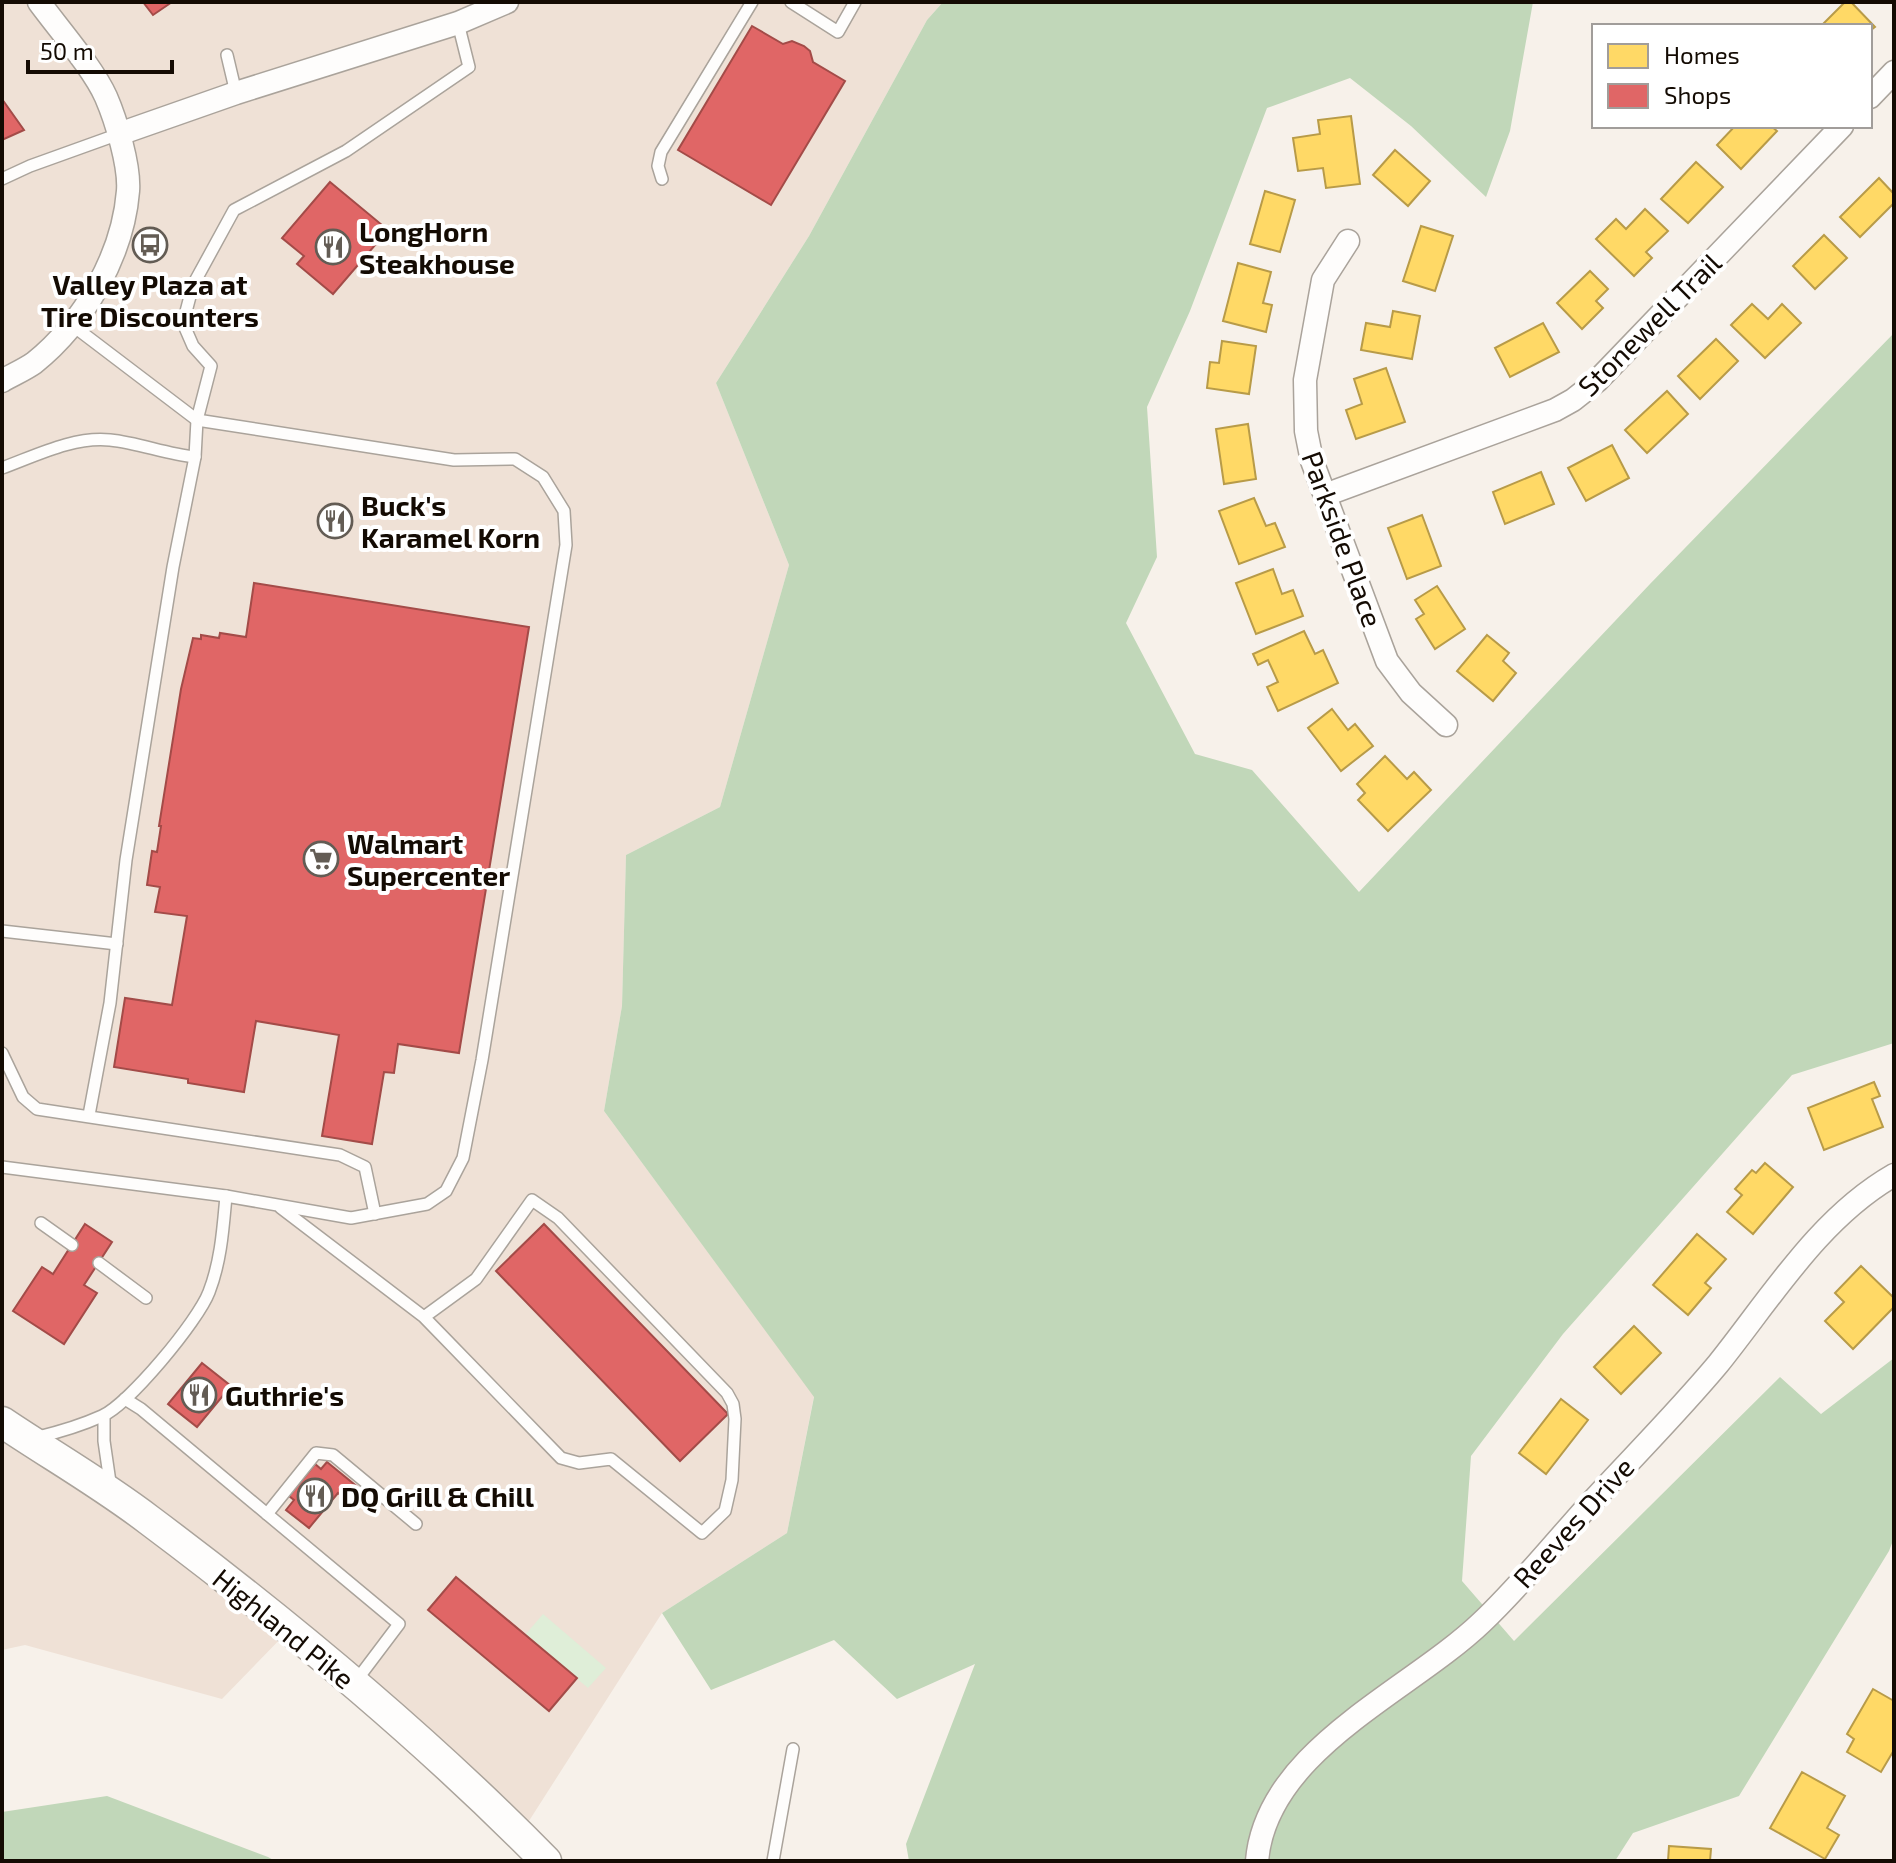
<svg xmlns="http://www.w3.org/2000/svg" width="1896" height="1863" font-family="'Exo 2',sans-serif">
<style>
.commercial{fill:#efe1d6}
.green{fill:#dfeed8}
.forest{fill:#c1d7b9}
.homes{fill:#ffd966;stroke:#b89b48;stroke-width:2}
.shops{fill:#e06666;stroke:#a34b48;stroke-width:2}
.lines{fill:none;stroke-linecap:round;stroke-linejoin:round}
.lane-casing{stroke:#aaa39b;stroke-width:14}
.street-casing{stroke:#aaa39b;stroke-width:25}
.secondary-casing{stroke:#aaa39b;stroke-width:33}
.lane{stroke:#fefdfc;stroke-width:11}
.street{stroke:#fefdfc;stroke-width:22}
.secondary{stroke:#fefdfc;stroke-width:30}
.labels{text-anchor:middle;dominant-baseline:central;stroke-width:8;stroke-linejoin:round;paint-order:stroke}
.poi-label{font-size:28px;font-weight:bold;fill:#140b03;stroke:#fff;text-anchor:start}
.street-label{font-size:28px;fill:#140b03;stroke:#fff}
</style>
<rect width="100%" height="100%" fill="#f7f1ea"/>
<!-- commercial -->
<polygon class="commercial" points="2,2 943,2 927,20 809,236 716,383 789,565 720,807 626,855 622,1006 604,1111 814,1396 787,1533 662,1613 520,1835 289,1630 222,1699 25,1645 2,1650"/>
<!-- green -->
<polygon class="green" points="543,1614 606,1668 588,1688 525,1635"/>
<!-- forest -->
<g class="forest">
<polygon points="943,2 1533,2 1510,131 1486,197 1411,126 1350,78 1267,108 1190,311 1147,407 1157,557 1126,623 1195,754 1252,770 1359,892 1650,584 1894,333 1894,1043 1792,1075 1563,1334 1471,1456 1462,1581 1514,1641 1780,1377 1821,1414 1894,1358 1894,1538 1889,1551 1739,1796 1633,1833 1615,1861 909,1861 906,1844 975,1664 897,1699 834,1640 711,1690 662,1613 787,1533 814,1397 604,1111 622,1006 626,855 720,807 789,565 716,383 809,236 927,20"/>
<polygon points="107,1796 268,1857 275,1861 2,1861 2,1812"/>
</g>
<!-- homes -->
<g class="homes">
<polygon points="1845,2 1851,2 1875,27 1870,31 1870,26 1821,26"/>
<polygon points="1351,116 1360,184 1326,188 1323,168 1298,171 1293,138 1320,134 1318,120"/>
<polygon points="1735,126 1771,126 1777,131 1741,169 1717,145"/>
<polygon points="1395,150 1430,181 1408,206 1373,175"/>
<polygon points="1696,162 1723,187 1688,223 1661,199"/>
<polygon points="1879,178 1894,194 1894,203 1860,237 1840,217"/>
<polygon points="1265,191 1295,200 1280,252 1250,244"/>
<polygon points="1645,209 1668,231 1646,252 1652,258 1634,276 1596,239 1616,219 1626,229"/>
<polygon points="1421,226 1453,236 1435,291 1403,281"/>
<polygon points="1824,235 1847,258 1815,289 1793,266"/>
<polygon points="1238,263 1271,272 1263,303 1272,305 1266,332 1223,321"/>
<polygon points="1590,271 1608,289 1596,301 1603,308 1582,329 1557,303"/>
<polygon points="1752,304 1768,319 1782,304 1801,323 1765,358 1731,325"/>
<polygon points="1393,311 1420,316 1412,359 1361,350 1366,323 1390,327"/>
<polygon points="1543,323 1559,352 1510,377 1495,348"/>
<polygon points="1716,339 1738,361 1700,399 1678,376"/>
<polygon points="1222,341 1256,346 1249,394 1207,388 1210,362 1219,363"/>
<polygon points="1386,368 1405,422 1356,439 1346,410 1362,404 1354,379"/>
<polygon points="1667,391 1688,414 1647,453 1625,430"/>
<polygon points="1248,424 1256,479 1224,484 1216,429"/>
<polygon points="1612,445 1629,478 1586,501 1568,468"/>
<polygon points="1541,472 1554,504 1505,524 1493,492"/>
<polygon points="1254,498 1266,526 1275,523 1285,547 1239,564 1219,511"/>
<polygon points="1422,515 1441,566 1407,579 1388,528"/>
<polygon points="1273,569 1282,594 1293,590 1303,616 1256,634 1236,583"/>
<polygon points="1437,586 1465,629 1435,649 1416,619 1424,614 1415,600"/>
<polygon points="1304,631 1315,654 1323,650 1338,683 1278,711 1267,687 1278,682 1268,660 1258,665 1253,654"/>
<polygon points="1487,635 1509,653 1503,661 1516,673 1493,701 1457,671"/>
<polygon points="1332,709 1348,730 1355,724 1373,746 1341,771 1308,728"/>
<polygon points="1385,756 1407,779 1414,772 1431,790 1388,831 1358,800 1365,793 1357,784"/>
<polygon points="1874,1082 1880,1096 1872,1099 1883,1127 1824,1150 1808,1108"/>
<polygon points="1765,1163 1793,1187 1753,1234 1727,1212 1742,1195 1735,1189 1752,1170 1756,1173"/>
<polygon points="1697,1234 1726,1259 1705,1283 1711,1288 1688,1315 1653,1285"/>
<polygon points="1861,1266 1894,1298 1894,1307 1853,1349 1825,1321 1844,1302 1835,1293"/>
<polygon points="1634,1326 1661,1353 1621,1394 1594,1367"/>
<polygon points="1561,1399 1588,1420 1546,1474 1519,1453"/>
<polygon points="1873,1689 1894,1701 1894,1750 1881,1772 1847,1752 1854,1739 1847,1734"/>
<polygon points="1802,1772 1845,1796 1827,1828 1839,1835 1825,1859 1770,1828"/>
<polygon points="1669,1846 1711,1849 1710,1861 1668,1861"/>
</g>
<!-- shops -->
<g class="shops">
<polygon points="143,2 172,2 153,15"/>
<polygon points="752,26 783,44 792,41 804,46 810,51 813,62 845,81 771,205 678,150"/>
<polygon points="2,99 24,130 2,140"/>
<polygon points="330,182 388,230 333,294 297,264 304,256 282,238"/>
<polygon points="254,583 529,627 459,1053 398,1044 394,1073 384,1072 372,1144 322,1136 339,1035 256,1021 244,1092 188,1083 188,1079 114,1067 125,998 172,1005 187,916 155,912 160,887 147,885 152,851 157,852 161,826 159,826 181,689 193,638 201,639 201,635 219,638 220,633 246,637"/>
<polygon points="85,1224 112,1242 84,1285 97,1293 64,1344 13,1311 42,1267 53,1274"/>
<polygon points="544,1224 728,1414 680,1461 496,1271"/>
<polygon points="202,1363 231,1386 197,1427 168,1404"/>
<polygon points="327,1462 360,1489 349,1502 338,1493 309,1528 286,1510 294,1500 289,1496 315,1464 321,1469"/>
<polygon points="456,1577 577,1678 549,1711 428,1610"/>
</g>
<g class="lines">
<!-- lane casing -->
<g class="lane-casing">
<g id="lane">
<polyline points="791,2 838,32 855,2"/>
<polyline points="227,55 236,93"/>
<polyline points="2,179 30,166 119,134"/>
<polyline points="662,179 658,166 661,152 752,2"/>
<path d="M2,468C35,456 74,436 110,440C139,443 166,454 195,457"/>
<polyline points="2,931 117,944"/>
<polyline points="2,1053 23,1097 37,1109 340,1155 365,1167 375,1214"/>
<polyline points="89,1115 110,1003 126,860 173,567 195,457 197,420 211,366 193,346 183,323 193,285 234,210 346,151 469,67 458,23"/>
<polyline points="2,1167 226,1196 351,1218 427,1204 446,1191 463,1158 482,1060 566,545 564,511 543,477 515,459 454,460 197,420 72,325"/>
<polyline points="281,1208 424,1317 561,1458 579,1463 611,1459 702,1533 725,1511 732,1480 735,1419 733,1404 727,1393 558,1218 532,1200 476,1279 424,1317"/>
<polyline points="41,1223 72,1245"/>
<polyline points="99,1263 146,1298"/>
<polyline points="125,1399 141,1409 399,1624 356,1681"/>
<polyline points="104,1416 104,1441 111,1489"/>
<path d="M38,1437C59,1432 82,1425 102,1416C129,1404 198,1321 209,1292C221,1261 223,1229 226,1196"/>
<polyline points="267,1514 316,1453 333,1455 416,1524"/>
<polyline points="773,1861 793,1749"/>
</g>
</g>
<!-- street casing -->
<g class="street-casing">
<g id="street">
<polyline points="1870,97 1894,72"/>
<polyline points="119,134 236,93 458,23 507,2"/>
<polyline points="1348,241 1323,280 1305,380 1306,431 1312,461 1387,661 1411,693 1446,725"/>
<path d="M2,381C12,375 24,370 34,363C84,323 123,255 128,191C130,166 116,120 106,97C93,68 58,28 39,2"/>
<polyline points="1325,495 1555,410 1573,400 1597,381 1842,126"/>
<path d="M1257,1861C1266,1750 1409,1692 1482,1622C1519,1587 1553,1545 1588,1506C1631,1459 1677,1413 1718,1364C1771,1298 1819,1218 1894,1175"/>
</g>
</g>
<!-- secondary casing -->
<g class="secondary-casing">
<path id="secondary" d="M2,1422C51,1455 102,1484 149,1520C288,1624 424,1737 546,1861"/>
</g>
<!-- lane -->
<use href="#lane" class="lane"/>
<!-- street -->
<use href="#street" class="street"/>
<!-- secondary -->
<use href="#secondary" class="secondary"/>
</g>
<!-- icons -->
<defs>
<g id="bus-ring" transform="scale(1.8)"><circle r="9.5" fill="#fff" stroke="#635c54" stroke-width="1.5"/><path d="M-5-6H5V4H4V6H2V4H-2V6H-4V4H-5ZM-3.5-4V0h7V-4ZM-3.5 1.2v1.5H-2V1.2ZM2 1.2v1.5H3.5V1.2Z" fill="#635c54"/></g>
<g id="restaurant-ring" transform="scale(1.8)"><circle r="9.5" fill="#fff" stroke="#635c54" stroke-width="1.5"/><path d="M-5-6h1v4h1v-4h1v4h1v-4h1v5L-1.5 .5V6h-2V.5L-5-1ZM5-6V6H3V1.5H1.5Q1.5-4 5-6Z" fill="#635c54"/></g>
<g id="supermarket-ring" transform="scale(1.8)"><circle r="9.5" fill="#fff" stroke="#635c54" stroke-width="1.5"/><path d="M-6-5.5h2.5l.6 2H6L4.5 2H-2.5L-4.4-4H-6ZM-1.5 3.2a1.3 1.3 0 1 0 .1 0ZM3 3.2a1.3 1.3 0 1 0 .1 0Z" fill="#635c54"/></g>
</defs>
<g fill-rule="evenodd">
<use href="#bus-ring" x="150" y="245"/>
<use href="#restaurant-ring" x="333" y="247"/>
<use href="#restaurant-ring" x="335" y="521"/>
<use href="#supermarket-ring" x="321" y="859"/>
<use href="#restaurant-ring" x="199" y="1395"/>
<use href="#restaurant-ring" x="315" y="1496"/>
</g>
<g class="labels">
<!-- poi labels -->
<g class="poi-label">
<text x="359" y="231">LongHorn<tspan x="359" dy="32">Steakhouse</tspan></text>
<text x="150" y="284" text-anchor="middle">Valley Plaza at<tspan x="150" dy="32">Tire Discounters</tspan></text>
<text x="361" y="505">Buck's<tspan x="361" dy="32">Karamel Korn</tspan></text>
<text x="347" y="843">Walmart<tspan x="347" dy="32">Supercenter</tspan></text>
<text x="225" y="1395">Guthrie's</text>
<text x="341" y="1496">DQ Grill &amp; Chill</text>
</g>
<!-- street labels -->
<g class="street-label">
<text transform="translate(1649 324) rotate(-45)">Stonewell Trail</text>
<text transform="translate(1343 539) rotate(70)">Parkside Place</text>
<text transform="translate(1573 1522) rotate(-48)">Reeves Drive</text>
<text transform="translate(284 1628) rotate(39)">Highland Pike</text>
</g>
</g>
<!-- border -->
<rect width="1896" height="1863" fill="none" stroke="#140b03" stroke-width="8"/>
<!-- legend -->
<rect x="1592" y="24" width="280" height="104" fill="#ffffff" stroke="#a19d9a" stroke-width="2"/>
<rect x="1608" y="44" width="40" height="24" fill="#ffd966" stroke="#a19d9a" stroke-width="2"/>
<text x="1664" y="64" font-size="24" fill="#140b03">Homes</text>
<rect x="1608" y="84" width="40" height="24" fill="#e06666" stroke="#a19d9a" stroke-width="2"/>
<text x="1664" y="104" font-size="24" fill="#140b03">Shops</text>
<!-- scale -->
<path d="M28 60v12h144v-12" fill="none" stroke="#140b03" stroke-width="4"/>
<text x="40" y="60" font-size="24" fill="#140b03" stroke="#ffffff" stroke-width="6" paint-order="stroke">50 m</text>
</svg>
